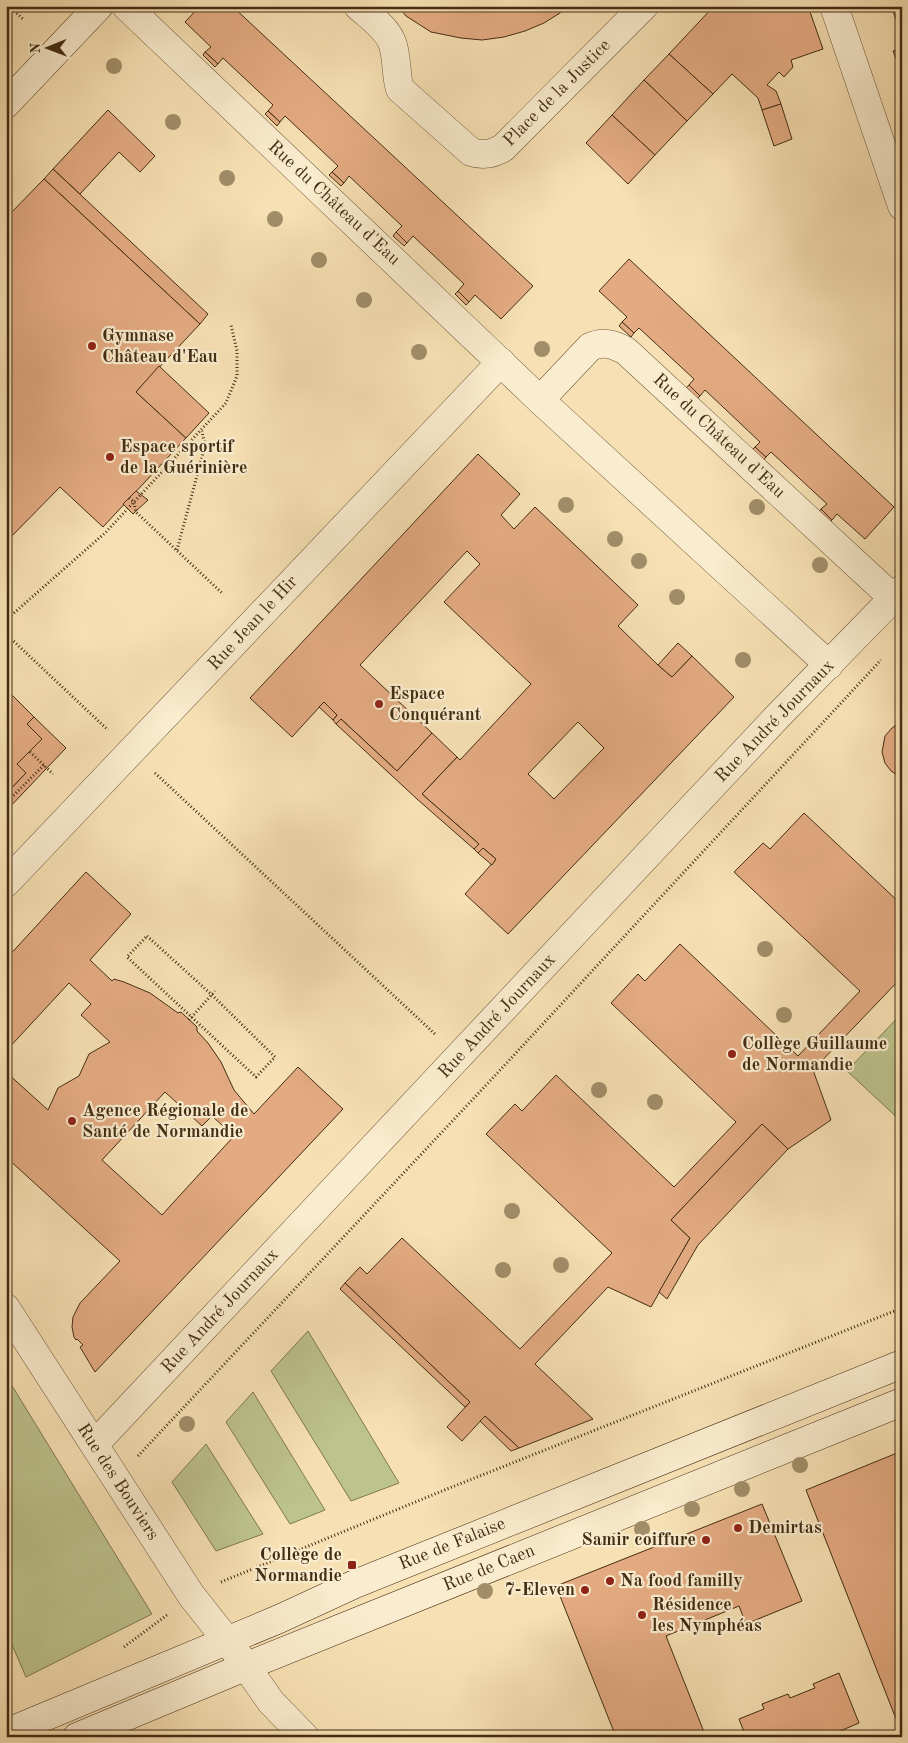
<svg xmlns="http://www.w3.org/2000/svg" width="908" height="1743" font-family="'Old Standard TT',serif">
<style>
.green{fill:#bdc38d;stroke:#807850}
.building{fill:#e4ab82;stroke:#432d14;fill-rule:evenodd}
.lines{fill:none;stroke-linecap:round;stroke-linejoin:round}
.minor-casing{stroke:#705a3c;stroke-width:29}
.tertiary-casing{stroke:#705a3c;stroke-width:29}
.secondary-casing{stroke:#432d14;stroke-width:29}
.path{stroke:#432d14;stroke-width:3;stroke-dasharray:1 2.5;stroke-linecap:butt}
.minor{stroke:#faecce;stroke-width:28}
.tertiary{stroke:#faecce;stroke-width:28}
.secondary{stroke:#faecce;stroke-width:28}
.tree{fill:#a18e69}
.poi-dot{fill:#8f2418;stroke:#faecce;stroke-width:2}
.labels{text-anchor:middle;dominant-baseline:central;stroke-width:4.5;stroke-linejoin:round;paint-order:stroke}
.street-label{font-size:18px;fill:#432d14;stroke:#faecce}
.poi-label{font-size:18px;font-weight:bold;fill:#432d14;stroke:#faecce;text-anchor:start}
</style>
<rect width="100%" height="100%" fill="#f7e1b4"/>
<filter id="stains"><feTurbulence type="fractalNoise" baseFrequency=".004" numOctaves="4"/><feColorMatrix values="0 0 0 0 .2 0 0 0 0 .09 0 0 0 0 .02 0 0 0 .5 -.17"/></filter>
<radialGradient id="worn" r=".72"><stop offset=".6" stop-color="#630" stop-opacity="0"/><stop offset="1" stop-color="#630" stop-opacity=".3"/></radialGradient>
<!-- green -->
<g class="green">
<polygon points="902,1013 902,1122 847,1071"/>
<polygon points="308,1331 399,1483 351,1501 271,1371"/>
<polygon points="6,1376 152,1614 26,1677 6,1631"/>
<polygon points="253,1392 325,1510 290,1524 226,1422"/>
<polygon points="206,1444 263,1534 216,1551 172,1482"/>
</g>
<!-- building -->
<g class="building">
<polygon points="200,6 232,6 533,286 501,319 475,295 469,302 458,291 464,284 413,236 407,243 396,232 402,226 349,176 344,183 332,172 338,166 285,116 280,122 268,111 273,105 223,58 218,64 205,52 211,47 185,22"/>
<polygon points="398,6 571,6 544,23 525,31 504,37 482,40 461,38 431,32 406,16"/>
<polygon points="714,6 808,6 823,49 791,60 793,67 784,77 779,72 767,85 776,91 781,104 762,110 758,98 732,74 713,94 669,54"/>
<polygon points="891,6 902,6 902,35"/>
<polygon points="899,49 902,58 902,64 899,66 893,51"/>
<polygon points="205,52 218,64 215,67 203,55"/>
<polygon points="669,54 713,94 687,121 644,80"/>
<polygon points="644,80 687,121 655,155 612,115"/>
<polygon points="781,104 792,139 774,146 762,110"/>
<polygon points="108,110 155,156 140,172 119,152 80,194 53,169"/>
<polygon points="268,111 280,122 277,126 265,114"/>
<polygon points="612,115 655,155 628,184 586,143"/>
<polygon points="53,169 208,314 200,324 44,179"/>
<polygon points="332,172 344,183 341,186 329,175"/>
<polygon points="44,179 200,324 136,392 186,438 103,527 60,487 6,542 6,218"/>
<polygon points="396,232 407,243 404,246 393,236"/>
<polygon points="629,259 894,507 865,539 837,514 832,520 821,509 827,504 771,452 766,457 760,453 755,447 760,442 705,390 700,396 689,385 694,379 639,328 634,333 622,322 627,317 599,291"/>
<polygon points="458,291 469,302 466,305 455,294"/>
<polygon points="622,322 634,333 631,337 619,326"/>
<polygon points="159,366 209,413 186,438 136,392"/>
<polygon points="689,385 700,396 697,399 686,388"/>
<polygon points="755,447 766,457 763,461 752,450"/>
<path d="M478,454L520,494L501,515L514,529L535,507L638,605L618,626L658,665L672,677L692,656L734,697L508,934L465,894L496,859L483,848L478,853L474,849L479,844L422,794L457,757L460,760L531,684L444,602L480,564L467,551L360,665L432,733L397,771L341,719L336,724L333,720L337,715L324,702L292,737L250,698ZM578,722L604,748L554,799L528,774Z"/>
<polygon points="136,491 148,500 133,514 123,504"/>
<polygon points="821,509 832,520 829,523 818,513"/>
<polygon points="678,643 692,656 672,677 658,665"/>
<polygon points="6,689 34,717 27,724 42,739 17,764 26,773 6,794"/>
<polygon points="324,702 337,715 333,720 319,707"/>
<polygon points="34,717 66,748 6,811 6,794 26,773 17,764 42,739 27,724"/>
<polygon points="341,719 397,771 432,733 457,757 422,794 479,844 474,849 417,799 336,724"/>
<polygon points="902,721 902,778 891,771 885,763 882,752 885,736 892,728"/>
<polygon points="804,813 902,905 902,977 813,1070 831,1120 788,1149 762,1124 671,1220 690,1238 651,1307 608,1287 535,1364 593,1419 519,1448 485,1416 462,1441 447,1427 470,1402 345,1283 360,1267 367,1274 402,1238 520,1349 612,1253 486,1134 515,1104 522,1111 556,1075 674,1187 736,1122 611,1003 638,974 645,981 680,944 798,1056 860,991 734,872 763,843 770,849"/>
<polygon points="483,848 496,859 492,865 478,853"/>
<path d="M86,872L131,914L90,960L112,981L114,979L124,982L150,993L178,1013L181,1012L197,1027V1031L208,1043L221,1062L234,1090L254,1114L298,1067L343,1109L95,1372L80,1347L83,1345L77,1339L76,1340L74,1337L72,1327L73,1317L80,1303L120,1261L6,1157V1072L48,1110L58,1088L79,1076L89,1054L110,1042L81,1015L91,1004L69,983L6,1051V959ZM165,1092L202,1126L212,1116L234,1136L162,1215L102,1160Z"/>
<polygon points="762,1124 788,1149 698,1245 667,1299 659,1292 690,1238 671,1220"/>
<polygon points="345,1283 470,1402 465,1407 340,1289"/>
<polygon points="485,1416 519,1448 511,1451 480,1421"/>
<polygon points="902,1451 902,1734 806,1490"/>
<polygon points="762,1504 802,1601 746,1624 739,1606 666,1636 706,1737 616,1737 556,1586"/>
<polygon points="839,1673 859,1723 833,1734 834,1737 746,1737 739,1719 764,1709 762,1704 788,1694 790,1698 815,1688 813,1684"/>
</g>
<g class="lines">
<!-- minor casing -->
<g class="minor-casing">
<g id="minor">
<polyline points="126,6 540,400 829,665"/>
<path d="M358,6C369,16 384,26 391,40C398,54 395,74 400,89L471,152C483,156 492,154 503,148L644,6"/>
<polyline points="834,6 902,206"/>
<path d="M540,400L590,347C603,341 613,344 626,351L893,598"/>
<polyline points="6,883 501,362"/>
<polyline points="6,1308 191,1595 236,1652"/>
<polyline points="95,1444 777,717 902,589"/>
</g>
</g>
<!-- tertiary casing -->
<g class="tertiary-casing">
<polyline id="tertiary" points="236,1652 271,1702 305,1737"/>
</g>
<!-- secondary casing -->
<g class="secondary-casing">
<g id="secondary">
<polyline points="6,104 99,6"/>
<polyline points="6,1733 279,1619 355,1584 902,1364"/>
<polyline points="77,1737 247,1666 902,1402"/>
</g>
</g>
<!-- path -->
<g class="path">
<polyline points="9,6 24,20"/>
<polyline points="129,498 134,502 136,512 223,594"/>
<polyline points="177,550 205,446 202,431"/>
<polyline points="6,620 106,532 226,403 237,376 237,351 231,325"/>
<polyline points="6,634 108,730"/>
<polyline points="30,752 53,774"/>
<polyline points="155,773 436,1035"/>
<polyline points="6,803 44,765"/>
<polygon points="147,936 212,995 275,1057 256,1077 127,957"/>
<polyline points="189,1020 215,991"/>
<polyline points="138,1456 489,1082 881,660"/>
<polyline points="221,1582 447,1489 902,1308"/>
<polyline points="124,1647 167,1615"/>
</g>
<!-- minor -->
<use href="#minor" class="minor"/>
<!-- tertiary -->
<use href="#tertiary" class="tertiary"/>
<!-- secondary -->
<use href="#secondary" class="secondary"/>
</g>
<!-- trees -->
<g class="tree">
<circle cx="114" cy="66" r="8"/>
<circle cx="173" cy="122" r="8"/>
<circle cx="227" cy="178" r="8"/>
<circle cx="275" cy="219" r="8"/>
<circle cx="319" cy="260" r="8"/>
<circle cx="364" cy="300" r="8"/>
<circle cx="542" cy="349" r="8"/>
<circle cx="419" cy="352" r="8"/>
<circle cx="566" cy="505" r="8"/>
<circle cx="757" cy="507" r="8"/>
<circle cx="615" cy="539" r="8"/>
<circle cx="639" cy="561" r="8"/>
<circle cx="820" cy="565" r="8"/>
<circle cx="677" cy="597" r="8"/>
<circle cx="743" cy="660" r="8"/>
<circle cx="765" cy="949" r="8"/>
<circle cx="784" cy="1015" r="8"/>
<circle cx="599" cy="1090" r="8"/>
<circle cx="655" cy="1102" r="8"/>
<circle cx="512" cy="1211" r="8"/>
<circle cx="561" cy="1265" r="8"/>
<circle cx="503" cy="1270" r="8"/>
<circle cx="187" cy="1424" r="8"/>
<circle cx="800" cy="1465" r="8"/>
<circle cx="742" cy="1489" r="8"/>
<circle cx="692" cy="1509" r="8"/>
<circle cx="642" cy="1529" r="8"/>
<circle cx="485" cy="1591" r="8"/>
</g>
<!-- markers -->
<g class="poi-dot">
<circle cx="92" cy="346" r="5"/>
<circle cx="110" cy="457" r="5"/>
<circle cx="379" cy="704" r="5"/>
<circle cx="732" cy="1054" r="5"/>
<circle cx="72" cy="1121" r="5"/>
<circle cx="738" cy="1528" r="5"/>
<circle cx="706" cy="1540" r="5"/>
<rect x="347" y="1560" width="10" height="10" rx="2.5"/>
<circle cx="610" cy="1581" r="5"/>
<circle cx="585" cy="1590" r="5"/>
<circle cx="642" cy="1615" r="5"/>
</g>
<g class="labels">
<!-- street labels -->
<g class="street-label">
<text transform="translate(557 93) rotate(-45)">Place de la Justice</text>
<text transform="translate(334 203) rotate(43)">Rue du Château d'Eau</text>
<text transform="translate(719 436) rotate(43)">Rue du Château d'Eau</text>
<text transform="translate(253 623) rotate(-47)">Rue Jean le Hir</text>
<text transform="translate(775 721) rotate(-46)">Rue André Journaux</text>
<text transform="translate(497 1016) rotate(-47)">Rue André Journaux</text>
<text transform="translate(220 1311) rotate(-47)">Rue André Journaux</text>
<text transform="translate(118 1482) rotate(57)">Rue des Bouviers</text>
<text transform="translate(452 1544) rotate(-22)">Rue de Falaise</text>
<text transform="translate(489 1568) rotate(-22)">Rue de Caen</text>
</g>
<!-- poi labels -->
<g class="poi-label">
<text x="102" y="336">Gymnase<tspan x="102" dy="21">Château d'Eau</tspan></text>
<text x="120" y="447">Espace sportif<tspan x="120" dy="21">de la Guérinière</tspan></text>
<text x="389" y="694">Espace<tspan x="389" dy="21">Conquérant</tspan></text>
<text x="742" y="1044">Collège Guillaume<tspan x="742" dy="21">de Normandie</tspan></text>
<text x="82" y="1111">Agence Régionale de<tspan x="82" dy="21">Santé de Normandie</tspan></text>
<text x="748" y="1528">Demirtas</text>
<text x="696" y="1540" text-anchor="end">Samir coiffure</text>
<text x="342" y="1555" text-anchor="end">Collège de<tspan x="342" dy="21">Normandie</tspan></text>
<text x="620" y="1581">Na food familly</text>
<text x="575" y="1590" text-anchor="end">7-Eleven</text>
<text x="652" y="1605">Résidence<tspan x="652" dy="21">les Nymphéas</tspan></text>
</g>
</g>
<!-- margin -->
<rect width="908" height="1743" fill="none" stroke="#f7e1b4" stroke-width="25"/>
<rect x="8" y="8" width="893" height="1728" fill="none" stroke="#432d14" stroke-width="2.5"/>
<rect x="12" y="12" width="883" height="1718" fill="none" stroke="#432d14"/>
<!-- north arrow -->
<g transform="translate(48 48) rotate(269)" stroke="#faecce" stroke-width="4" paint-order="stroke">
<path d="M0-4L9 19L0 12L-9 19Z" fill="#432d14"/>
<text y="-8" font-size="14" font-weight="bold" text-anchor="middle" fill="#432d14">N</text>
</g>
<rect width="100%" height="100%" filter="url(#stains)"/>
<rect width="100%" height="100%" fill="url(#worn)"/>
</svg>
